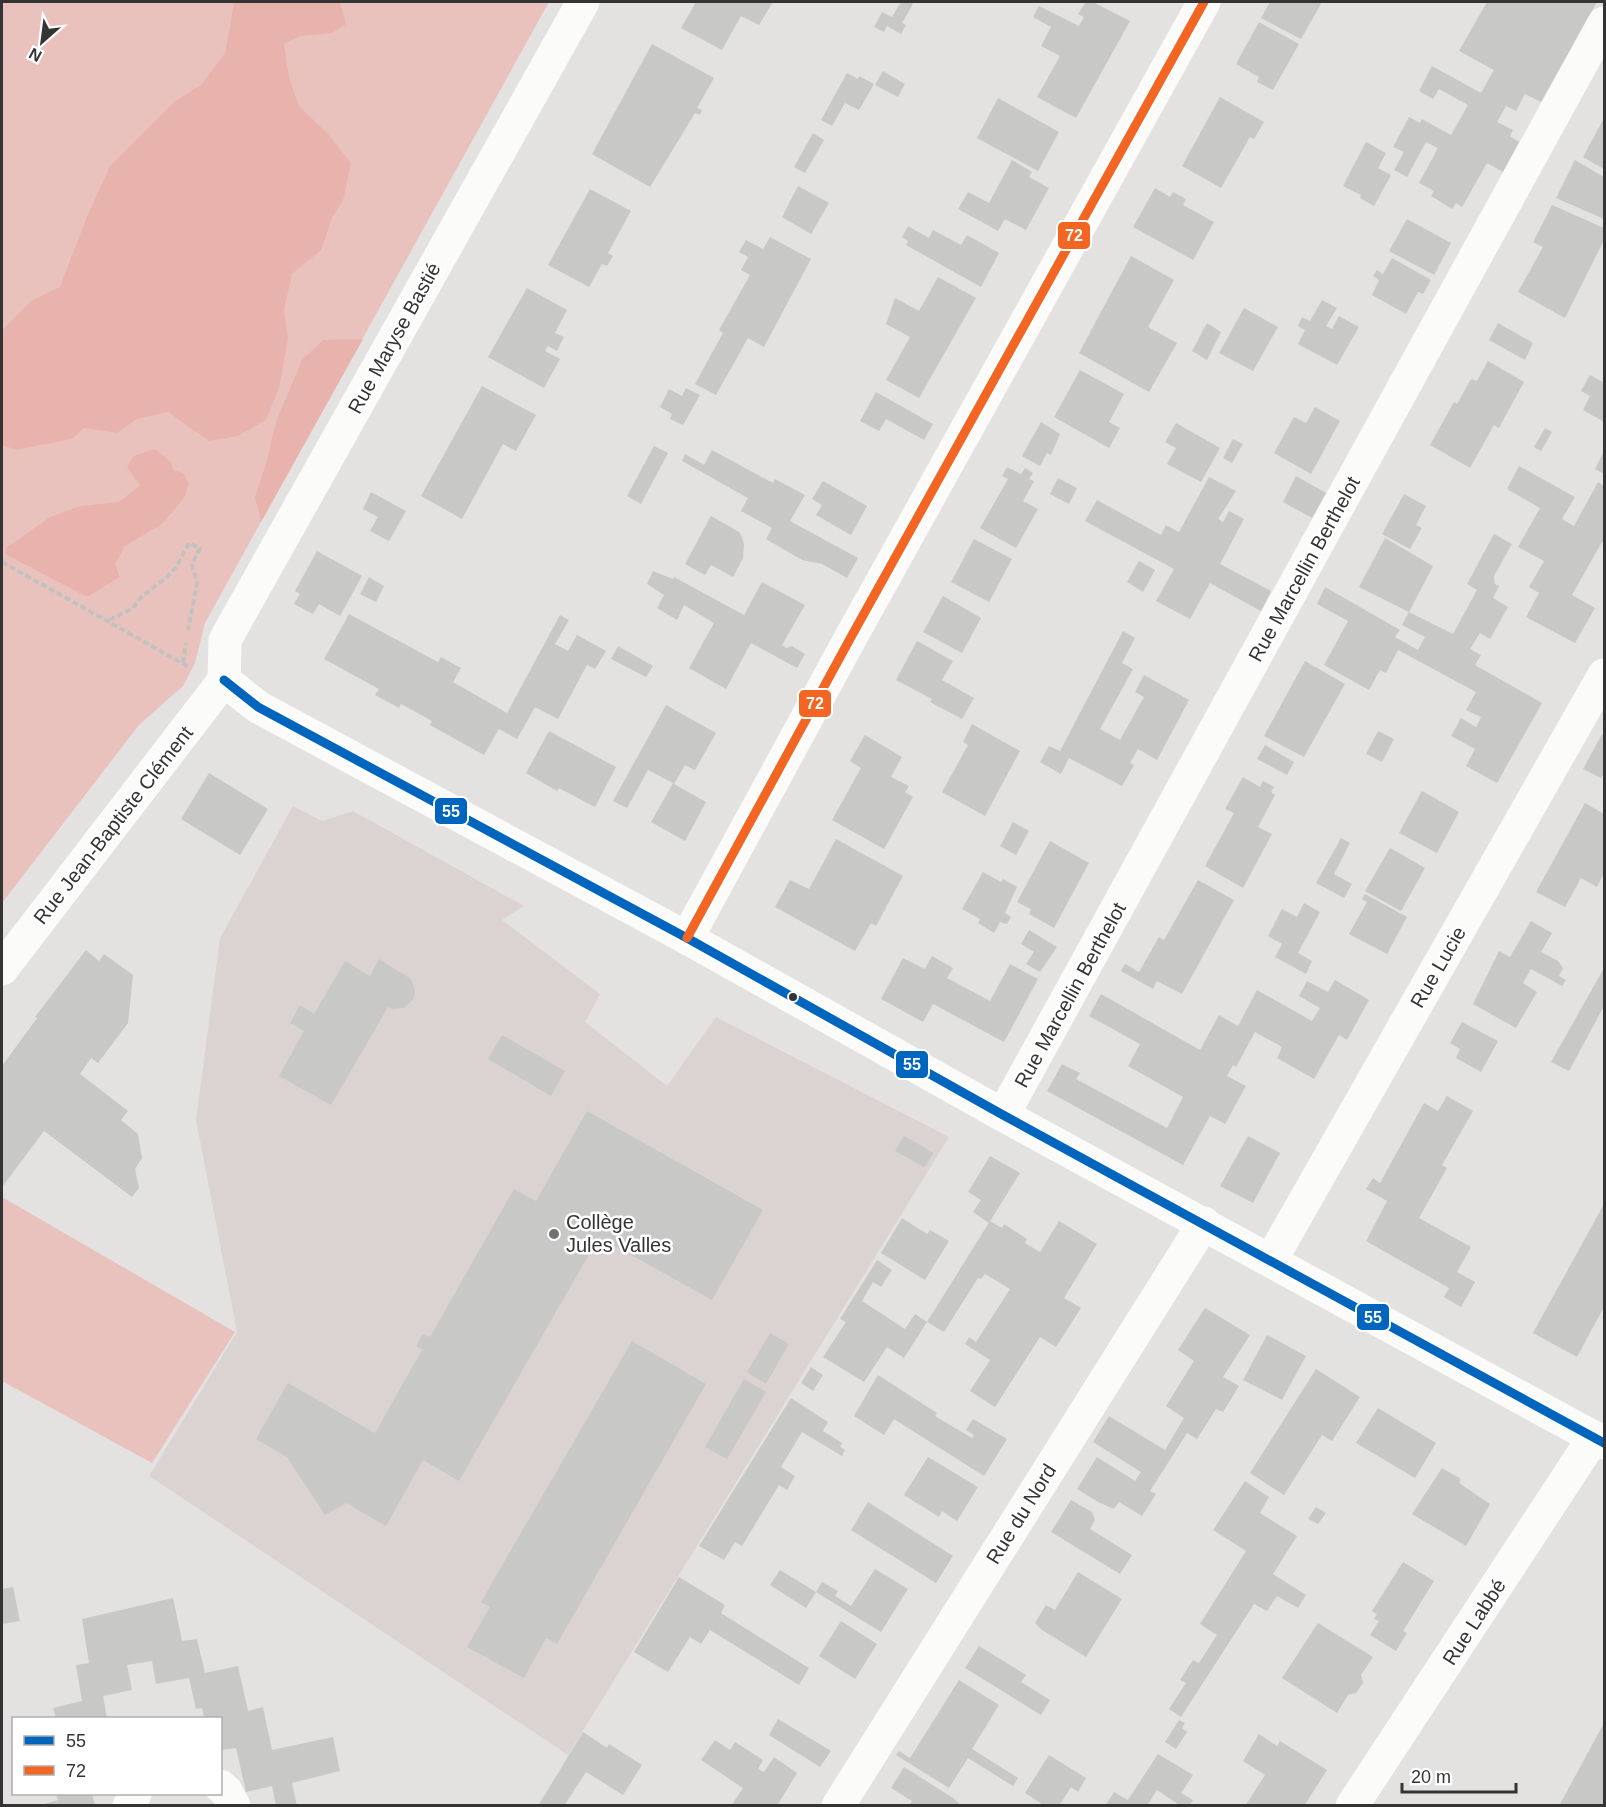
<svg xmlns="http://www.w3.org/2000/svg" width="1606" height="1807" font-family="Helvetica,sans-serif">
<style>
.built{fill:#dbd3d2}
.green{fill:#e9c2bd}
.forest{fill:#e9b3ad}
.building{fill:#c8c8c7}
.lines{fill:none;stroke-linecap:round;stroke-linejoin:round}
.path{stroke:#c2c1c0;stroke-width:4;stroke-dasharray:6 3;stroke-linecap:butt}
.minor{stroke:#fbfbfa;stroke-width:33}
.bus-1-casing{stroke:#fff;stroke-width:14}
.bus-2-casing{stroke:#fff;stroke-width:14}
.bus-1{stroke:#0065bd;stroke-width:9}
.bus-2{stroke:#f26522;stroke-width:9}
.bus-dot{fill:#353434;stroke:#fff;stroke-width:2}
.poi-dot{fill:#727171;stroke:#fff;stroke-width:2}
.labels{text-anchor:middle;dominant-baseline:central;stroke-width:5;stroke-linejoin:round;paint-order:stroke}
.street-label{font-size:20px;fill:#353434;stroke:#fff}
.poi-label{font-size:20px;fill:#353434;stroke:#fff;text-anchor:start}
.line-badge{stroke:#fff;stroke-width:2}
.badge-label{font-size:16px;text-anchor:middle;font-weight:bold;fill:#fff}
</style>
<rect width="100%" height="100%" fill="#e4e2e1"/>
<!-- built -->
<polygon class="built" points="293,806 322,821 353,811 524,906 502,920 600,994 585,1022 667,1086 716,1017 949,1137 568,1755 149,1476 237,1332 196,1120 220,938"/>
<!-- green -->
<g class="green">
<polygon points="2,2 549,2 205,623 195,663 183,686 139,725 2,903"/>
<polygon points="2,1197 235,1332 152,1463 2,1381"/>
</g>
<!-- forest -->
<g class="forest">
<polygon points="230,2 340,2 346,24 332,33 300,36 284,44 289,77 299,106 328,134 351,163 343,201 332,218 321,250 292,274 284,310 288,338 279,388 266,420 238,436 209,441 168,412 137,419 117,433 84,428 72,439 16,450 2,445 2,330 31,301 60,287 86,219 110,166 174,102 202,84 225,53 234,4"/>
<polygon points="363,339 261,522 255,497 266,464 276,422 302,360 323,340"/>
<polygon points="155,449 170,461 174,470 183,473 189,483 184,498 162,524 125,546 115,564 120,577 87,597 5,554 6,548 50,517 80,506 119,502 140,485 127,467 134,456"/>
</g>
<!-- building -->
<g class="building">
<polygon points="696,2 773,2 759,25 741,16 722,50 681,28"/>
<polygon points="901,2 914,2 902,23 906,25 901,34 887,26 884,32 874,27 882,12 892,17"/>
<polygon points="1086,2 1093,2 1130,21 1076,118 1037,97 1060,56 1041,46 1051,27 1033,17 1039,6 1079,26 1084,17 1078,14"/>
<polygon points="1270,2 1322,2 1301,39 1261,18"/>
<polygon points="1487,2 1597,2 1541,102 1525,94 1516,111 1506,106 1497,122 1513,130 1510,136 1519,142 1503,172 1487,163 1462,207 1456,203 1452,209 1431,196 1434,191 1419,183 1438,148 1426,142 1407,177 1394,170 1404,152 1393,147 1409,117 1420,123 1422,119 1451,135 1468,105 1439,89 1433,99 1419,91 1432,66 1481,93 1494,70 1459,51"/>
<polygon points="1259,22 1299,44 1273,90 1257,82 1259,77 1236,64"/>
<polygon points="652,44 714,78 697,108 702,110 700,115 695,113 650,187 592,154"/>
<polygon points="883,71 905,84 898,97 875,85"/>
<polygon points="847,73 858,79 859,76 874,84 859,110 845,103 832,126 821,120"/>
<polygon points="1220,97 1264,122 1254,139 1250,137 1221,188 1182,166"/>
<polygon points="998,98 1059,132 1038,171 977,138"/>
<polygon points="1604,118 1604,169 1583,157"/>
<polygon points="813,133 824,140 805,173 794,167"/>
<polygon points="1366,142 1386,153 1378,168 1391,175 1374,206 1360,198 1361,195 1343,186"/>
<polygon points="1012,160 1032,172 1029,177 1049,188 1026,230 1005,219 998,231 958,209 968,192 989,203"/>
<polygon points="1575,160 1604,177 1604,219 1556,198"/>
<polygon points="798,186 829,203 811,234 782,217"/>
<polygon points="1155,188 1170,197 1173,192 1186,199 1183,205 1214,222 1193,260 1133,227"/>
<polygon points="590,189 631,211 608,253 613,256 607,266 602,264 589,287 548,265"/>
<polygon points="1552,205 1604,228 1604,240 1565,318 1518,292 1543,247 1533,242"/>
<polygon points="1407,219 1451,243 1434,275 1389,251"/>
<polygon points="908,226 929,238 933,230 961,245 967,235 999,253 981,287 906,245 908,241 902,237"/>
<polygon points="770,237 811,259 764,347 748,338 716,395 695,384 723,333 719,330 750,275 741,270 748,257 739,252 746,240 763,249"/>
<polygon points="1131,256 1174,280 1148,327 1177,343 1149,392 1079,353"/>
<polygon points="1392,258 1431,280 1423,294 1418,292 1406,314 1372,295 1379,280 1373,276 1377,270 1383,274"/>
<polygon points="938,277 976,298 919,398 886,380 910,337 886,324 895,298 919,311"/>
<polygon points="527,288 567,310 555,333 564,337 557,351 548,346 545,351 560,359 544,388 488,357"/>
<polygon points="1322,300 1337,308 1326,326 1332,329 1339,316 1359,327 1337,365 1298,344 1305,330 1298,326 1302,317 1310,321"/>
<polygon points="1244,308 1278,327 1253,371 1219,353"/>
<polygon points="1207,323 1221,332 1207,360 1192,351"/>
<polygon points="1498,323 1533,343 1525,360 1489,340"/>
<polygon points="1488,361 1524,382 1499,428 1494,425 1470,468 1430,445 1454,402 1457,404 1471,379 1477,381"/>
<polygon points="1080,370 1124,394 1109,422 1120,428 1109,448 1054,417"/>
<polygon points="1590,375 1604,383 1604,422 1583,410 1590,396 1581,391"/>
<polygon points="482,386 536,415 516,451 503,444 462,519 421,496"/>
<polygon points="686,388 700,395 683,425 670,419 672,414 660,407 669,389 682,396"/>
<polygon points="876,392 933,424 924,440 886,419 879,431 860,421"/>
<polygon points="1315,407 1340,421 1311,474 1274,453 1294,417 1306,423"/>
<polygon points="1041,422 1060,434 1051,455 1047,453 1040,466 1022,456"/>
<polygon points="1176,423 1220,448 1201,482 1167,464 1176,448 1165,442"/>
<polygon points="1545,428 1552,432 1541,451 1534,447"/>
<polygon points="1233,439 1243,444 1232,463 1223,458"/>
<polygon points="654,446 668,453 641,504 627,496"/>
<polygon points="712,450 773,483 775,479 805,495 790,521 858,558 847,578 822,564 802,560 766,539 772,528 741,511 748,498 682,461 685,454 704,465"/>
<polygon points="1604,451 1604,474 1595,469"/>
<polygon points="1519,466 1575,497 1562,519 1574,526 1598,482 1604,486 1604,543 1602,542 1572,595 1595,608 1575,643 1526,617 1539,593 1529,587 1544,561 1518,547 1540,508 1507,489"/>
<polygon points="1007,467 1021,474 1025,468 1033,473 1029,479 1034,481 1023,501 1038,509 1016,548 980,528 1008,479 1002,476"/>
<polygon points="1296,476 1326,493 1312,518 1283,502"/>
<polygon points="1209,477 1236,491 1218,519 1223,522 1229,511 1244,519 1220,564 1271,591 1261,611 1210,583 1190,619 1156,601 1174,569 1085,521 1097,500 1161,535 1166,525 1179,532"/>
<polygon points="1058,478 1077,488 1069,504 1050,494"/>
<polygon points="823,481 867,506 851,535 816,515 822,505 812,499"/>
<polygon points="371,492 406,511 389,541 370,531 378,517 363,509"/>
<polygon points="1404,494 1426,506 1416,525 1422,528 1410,549 1382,534"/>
<polygon points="711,516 739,532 742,537 744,545 743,558 733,577 711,565 705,575 685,564"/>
<polygon points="1494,534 1512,544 1494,576 1495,584 1499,586 1493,598 1508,607 1490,639 1480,633 1470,649 1481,655 1475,665 1542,703 1497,783 1466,766 1475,749 1451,736 1461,718 1476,727 1481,717 1466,710 1476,692 1398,650 1386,673 1380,670 1369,690 1324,665 1348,621 1317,604 1325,587 1400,630 1395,637 1418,650 1425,637 1402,625 1409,612 1453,634 1477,590 1467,584"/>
<polygon points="1385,538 1433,566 1409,612 1359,587"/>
<polygon points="974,539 1012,559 989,602 951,582"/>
<polygon points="317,551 362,576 340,616 319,604 313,614 294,604 300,594 295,591"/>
<polygon points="1139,561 1155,570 1143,592 1127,582"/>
<polygon points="653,571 673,579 674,577 744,615 762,582 805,605 782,645 786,648 792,646 805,654 797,668 751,643 726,689 689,668 714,623 684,605 677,620 657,608 664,595 647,584"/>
<polygon points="369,577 384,586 376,602 360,594"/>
<polygon points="943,596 981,618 962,653 923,632"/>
<polygon points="349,614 438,662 441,657 461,668 453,682 507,713 560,615 569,620 555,644 568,651 577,635 606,651 595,669 587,665 558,719 535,707 517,739 499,729 484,755 430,725 432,721 401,704 399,708 375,695 379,689 324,659"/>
<polygon points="1123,631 1135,638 1122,663 1133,669 1100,729 1120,740 1144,697 1135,692 1144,675 1189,700 1157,760 1138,749 1130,763 1134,765 1122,786 1069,758 1061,774 1040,762 1049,746 1060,751"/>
<polygon points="917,641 953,661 942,680 974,698 962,719 930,702 932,699 896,680"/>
<polygon points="618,646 653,666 646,677 611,659"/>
<polygon points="1305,661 1345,684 1304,757 1264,736"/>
<polygon points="666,705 716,733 695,770 685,765 674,784 706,802 685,841 651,822 673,783 648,770 627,808 613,801"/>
<polygon points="972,724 1020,751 985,816 942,792 968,745 963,742"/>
<polygon points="549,731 616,767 595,807 559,788 557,791 526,773"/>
<polygon points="1378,731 1394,739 1382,762 1366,754"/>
<polygon points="1602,734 1604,736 1604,773 1601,778 1583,769"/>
<polygon points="865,735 902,757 891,777 909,786 905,792 913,797 884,849 832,820 861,768 850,761"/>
<polygon points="1265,745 1294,762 1287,775 1257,759"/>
<polygon points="209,773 268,809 240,855 181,819"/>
<polygon points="1243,777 1260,787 1263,781 1267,783 1274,787 1271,792 1275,795 1258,827 1272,834 1243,888 1205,866 1234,813 1225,809"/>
<polygon points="1422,791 1459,812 1437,853 1399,833"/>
<polygon points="1585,803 1604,814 1604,873 1597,887 1581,878 1565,907 1536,892"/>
<polygon points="1013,822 1029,831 1016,855 1000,846"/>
<polygon points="1341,838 1350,843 1334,874 1352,884 1344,898 1316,883"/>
<polygon points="836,839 903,876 876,926 871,923 855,951 775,907 790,880 809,889"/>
<polygon points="1050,841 1089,863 1054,928 1029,914 1031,909 1017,902"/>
<polygon points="1390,848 1425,868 1401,911 1365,891"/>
<polygon points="983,872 1001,882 1003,879 1017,887 1005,913 1011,917 1007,924 1000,922 994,933 978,923 980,919 962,909"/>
<polygon points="1198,880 1234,900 1182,994 1157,981 1153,989 1121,971 1125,964 1139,972 1159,937 1164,940"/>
<polygon points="1365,894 1407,917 1387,954 1349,934 1367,902 1362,899"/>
<polygon points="1304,903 1320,912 1298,953 1312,961 1306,974 1275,957 1282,944 1268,936 1282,909 1297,917"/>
<polygon points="1531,921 1552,933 1541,952 1558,961 1563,968 1559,976 1566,980 1562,986 1531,969 1523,983 1537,992 1516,1028 1473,1004 1499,951 1510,957"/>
<polygon points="1029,930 1057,947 1040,972 1026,964 1034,952 1021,944"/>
<polygon points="86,950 99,961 104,954 133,975 128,1023 98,1063 91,1058 80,1074 128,1111 121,1120 138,1134 142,1158 135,1169 139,1188 132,1197 44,1131 2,1187 2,1066 37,1018 35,1017"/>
<polygon points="932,956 953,968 947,978 990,1001 1010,964 1038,979 1004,1042 933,1004 923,1022 881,999 903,958 925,969"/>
<polygon points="379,959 411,979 415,990 414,998 404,1008 393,1009 388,1007 331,1105 279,1076 304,1031 290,1023 300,1005 314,1014 345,961 370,976"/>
<polygon points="1604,968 1604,1006 1569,1071 1551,1062"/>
<polygon points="1335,980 1369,1000 1347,1040 1339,1035 1314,1079 1277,1058 1282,1047 1255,1032 1236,1067 1233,1065 1227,1076 1246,1086 1225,1124 1210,1116 1183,1165 1047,1091 1062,1064 1080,1073 1076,1079 1167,1128 1183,1097 1128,1066 1140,1044 1089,1016 1101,994 1200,1050 1219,1015 1238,1026 1257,990 1312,1021 1320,1008 1299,996 1307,981 1328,992"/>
<polygon points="1462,1022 1498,1041 1481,1072 1456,1058 1460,1049 1450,1043"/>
<polygon points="502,1035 565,1071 551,1096 488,1059"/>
<polygon points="1447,1096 1473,1111 1442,1165 1447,1168 1419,1218 1471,1247 1457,1272 1475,1282 1461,1307 1444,1297 1449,1288 1366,1241 1387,1201 1366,1189 1373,1178 1380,1183 1424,1103 1438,1111"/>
<polygon points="587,1111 763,1210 712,1300 599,1237 459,1481 423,1460 386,1526 346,1503 325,1515 287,1457 256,1439 288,1383 375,1433 422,1350 416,1346 423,1334 430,1337 514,1189 536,1201"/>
<polygon points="904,1136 934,1153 924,1167 895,1151"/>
<polygon points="1248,1136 1280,1153 1253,1203 1220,1186"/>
<polygon points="990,1156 1020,1173 989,1223 973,1212 981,1200 968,1192"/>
<polygon points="1604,1204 1604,1307 1577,1357 1533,1333"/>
<polygon points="902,1218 927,1234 930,1230 949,1241 925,1280 881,1253"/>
<polygon points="990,1221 1002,1228 1004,1224 1027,1239 1025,1243 1040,1252 1059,1221 1097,1244 1064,1298 1081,1308 1056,1347 1040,1337 995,1407 970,1391 990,1360 965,1344 969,1337 976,1342 1010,1289 985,1274 981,1279 978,1278 944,1332 927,1322 904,1358 887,1347 864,1382 823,1357 846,1322 840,1319 877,1260 892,1270 881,1287 873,1282 862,1301 905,1329 915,1314 927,1322"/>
<polygon points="1205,1308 1250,1335 1223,1377 1239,1386 1223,1412 1216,1409 1197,1439 1187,1433 1150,1491 1156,1494 1142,1516 1119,1502 1114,1509 1098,1502 1077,1489 1097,1457 1135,1481 1141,1472 1093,1442 1109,1416 1165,1450 1184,1418 1166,1406 1194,1361 1178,1350"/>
<polygon points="770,1333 789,1344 766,1384 747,1372"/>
<polygon points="1267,1335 1306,1356 1282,1400 1243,1380"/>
<polygon points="632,1341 706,1384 557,1644 546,1638 524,1678 467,1647 490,1607 481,1602"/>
<polygon points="811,1367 823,1375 813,1391 801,1383"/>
<polygon points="1316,1369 1360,1397 1332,1441 1322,1435 1284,1495 1250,1473"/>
<polygon points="878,1375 937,1413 935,1416 972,1438 974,1435 966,1430 973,1419 1007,1439 984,1476 894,1419 884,1435 854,1416"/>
<polygon points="744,1379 766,1392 727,1459 705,1447"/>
<polygon points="791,1398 828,1422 823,1431 842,1443 840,1447 845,1450 842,1456 802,1432 781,1467 795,1476 787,1490 779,1485 742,1546 735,1542 724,1560 699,1546"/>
<polygon points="1378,1408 1436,1443 1415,1478 1356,1443"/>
<polygon points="928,1457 978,1487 957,1521 942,1511 939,1517 904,1495"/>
<polygon points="1442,1468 1461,1479 1459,1483 1490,1504 1466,1546 1412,1514"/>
<polygon points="1245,1481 1269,1497 1260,1513 1297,1536 1273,1574 1306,1595 1298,1608 1277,1596 1267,1611 1254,1604 1181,1717 1169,1709 1186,1683 1180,1680 1193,1660 1199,1663 1217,1635 1200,1624 1246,1551 1213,1530"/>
<polygon points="1071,1500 1092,1512 1095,1520 1090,1529 1132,1555 1120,1574 1051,1532"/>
<polygon points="868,1502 953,1556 936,1583 851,1530"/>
<polygon points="1316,1507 1326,1513 1318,1524 1308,1519"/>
<polygon points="1403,1562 1434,1581 1403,1631 1407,1633 1396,1651 1370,1635 1379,1621 1374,1619 1377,1614 1372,1611"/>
<polygon points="875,1569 908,1589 881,1632 816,1592 822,1582 838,1591 835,1596 851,1606"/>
<polygon points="780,1570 816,1592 806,1608 770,1585"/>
<polygon points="1078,1572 1122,1599 1086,1657 1042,1630 1035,1623 1046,1605 1055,1610"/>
<polygon points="679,1577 725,1605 721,1613 809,1668 799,1685 710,1630 701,1644 690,1637 668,1672 634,1652"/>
<polygon points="13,1587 20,1621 2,1624 2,1589"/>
<polygon points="173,1598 182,1641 197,1639 205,1673 238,1666 248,1711 263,1707 272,1750 333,1737 340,1771 292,1783 297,1806 276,1806 272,1786 246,1792 236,1748 222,1750 220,1718 204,1718 202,1708 196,1709 189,1678 156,1684 152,1661 127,1665 132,1690 103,1696 107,1718 56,1718 53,1708 82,1701 76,1665 89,1663 82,1619"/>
<polygon points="841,1621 877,1644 855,1679 819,1656"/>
<polygon points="1318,1623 1373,1657 1361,1675 1363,1683 1356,1693 1348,1695 1337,1713 1282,1678"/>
<polygon points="979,1646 1026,1675 1021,1682 1050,1700 1041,1715 965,1668"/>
<polygon points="959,1680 999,1705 972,1749 1018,1778 1013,1786 968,1758 949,1788 896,1755 899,1751 910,1758"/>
<polygon points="778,1719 831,1751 820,1767 769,1735"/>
<polygon points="1179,1720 1185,1723 1182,1728 1187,1732 1176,1749 1165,1742"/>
<polygon points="1604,1723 1604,1806 1559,1806"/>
<polygon points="583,1732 607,1748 609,1744 642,1765 623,1795 586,1772 564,1806 538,1806"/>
<polygon points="1259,1734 1277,1746 1280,1741 1327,1770 1304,1806 1245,1806 1265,1775 1243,1761"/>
<polygon points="715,1740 730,1750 735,1742 763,1760 758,1769 764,1772 774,1757 797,1773 777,1806 731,1806 743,1788 701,1760"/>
<polygon points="1158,1754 1193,1775 1181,1793 1193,1800 1189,1806 1181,1806 1157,1790 1147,1806 1105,1806 1114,1792 1128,1800"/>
<polygon points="1049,1755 1086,1778 1078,1792 1071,1787 1059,1806 1045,1806 1025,1793"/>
<polygon points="904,1767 953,1798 962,1806 909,1806 912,1801 891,1788"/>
<polygon points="56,1794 92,1794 95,1806 38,1806 58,1800"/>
</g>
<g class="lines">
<!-- path -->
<g class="path">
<polyline points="2,562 189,667"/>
<polyline points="109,620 133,608 141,597 167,577 177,566 189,543 200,548 192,565 197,583 188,630"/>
<polyline points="183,663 186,643"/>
</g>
<!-- minor -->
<g class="minor">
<polyline points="224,680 258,707 687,938 1003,1115 1604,1443"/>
<polyline points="224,680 225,640 583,2"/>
<polyline points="687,938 851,637 1204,2"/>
<polyline points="2,969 224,680"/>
<polyline points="1003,1115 1604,23"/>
<polyline points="1271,1260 1604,675"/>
<polyline points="220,1786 226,1791 234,1806"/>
<polyline points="129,1806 135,1794"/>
<polyline points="838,1806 1204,1223"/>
<polyline points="1352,1806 1594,1437"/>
</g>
<!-- bus-1 casing -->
<g class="bus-1-casing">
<polyline id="bus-1" points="224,680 258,707 687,938 1003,1115 1604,1443"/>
</g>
<!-- bus-2 casing -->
<g class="bus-2-casing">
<polyline id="bus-2" points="687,938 851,637 1204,2"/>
</g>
<!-- bus-1 -->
<use href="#bus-1" class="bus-1"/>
<!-- bus-2 -->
<use href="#bus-2" class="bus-2"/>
</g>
<!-- markers -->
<circle class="bus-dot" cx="793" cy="997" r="5"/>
<circle class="poi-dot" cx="554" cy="1234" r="6"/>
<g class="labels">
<!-- street labels -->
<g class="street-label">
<text transform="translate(394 338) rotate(-61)">Rue Maryse Bastié</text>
<text transform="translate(1304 569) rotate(-61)">Rue Marcellin Berthelot</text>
<text transform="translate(113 825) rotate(-52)">Rue Jean-Baptiste Clément</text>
<text transform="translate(1438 967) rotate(-60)">Rue Lucie</text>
<text transform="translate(1070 995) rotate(-61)">Rue Marcellin Berthelot</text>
<text transform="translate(1021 1514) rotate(-58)">Rue du Nord</text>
<text transform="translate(1474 1622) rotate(-57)">Rue Labbé</text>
</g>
<!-- poi labels -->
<g class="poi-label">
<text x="566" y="1222">Collège<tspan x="566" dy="23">Jules Valles</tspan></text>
</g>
</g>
<g class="line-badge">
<rect x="1057" y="221" width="34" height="29" rx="6" fill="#f26522"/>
<rect x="798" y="689" width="34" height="29" rx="6" fill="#f26522"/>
<rect x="434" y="797" width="34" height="28" rx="6" fill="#0065bd"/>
<rect x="895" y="1050" width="34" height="29" rx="6" fill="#0065bd"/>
<rect x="1356" y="1303" width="34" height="28" rx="6" fill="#0065bd"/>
</g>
<g class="badge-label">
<text x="1074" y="241">72</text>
<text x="815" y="709">72</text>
<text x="451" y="817">55</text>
<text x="912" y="1070">55</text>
<text x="1373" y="1323">55</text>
</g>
<!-- border -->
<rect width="1606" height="1807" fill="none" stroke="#353434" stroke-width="6"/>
<!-- legend -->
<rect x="12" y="1717" width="210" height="78" fill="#ffffff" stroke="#aeaeae" stroke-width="1.5"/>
<rect x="24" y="1736" width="30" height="9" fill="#0065bd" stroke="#aeaeae" stroke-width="1.5"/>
<text x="66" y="1747" font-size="18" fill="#353434">55</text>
<rect x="24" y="1766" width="30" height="9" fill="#f26522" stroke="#aeaeae" stroke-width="1.5"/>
<text x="66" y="1777" font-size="18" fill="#353434">72</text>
<!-- north arrow -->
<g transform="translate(42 42) rotate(208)" stroke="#ffffff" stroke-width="4.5" paint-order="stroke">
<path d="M0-4.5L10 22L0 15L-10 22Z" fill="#353434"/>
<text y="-9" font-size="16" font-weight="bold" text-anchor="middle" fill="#353434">N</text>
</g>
<!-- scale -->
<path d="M1402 1783v9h114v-9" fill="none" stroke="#353434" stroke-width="3"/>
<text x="1411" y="1783" font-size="18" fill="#353434" stroke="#ffffff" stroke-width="4.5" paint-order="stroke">20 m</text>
</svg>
